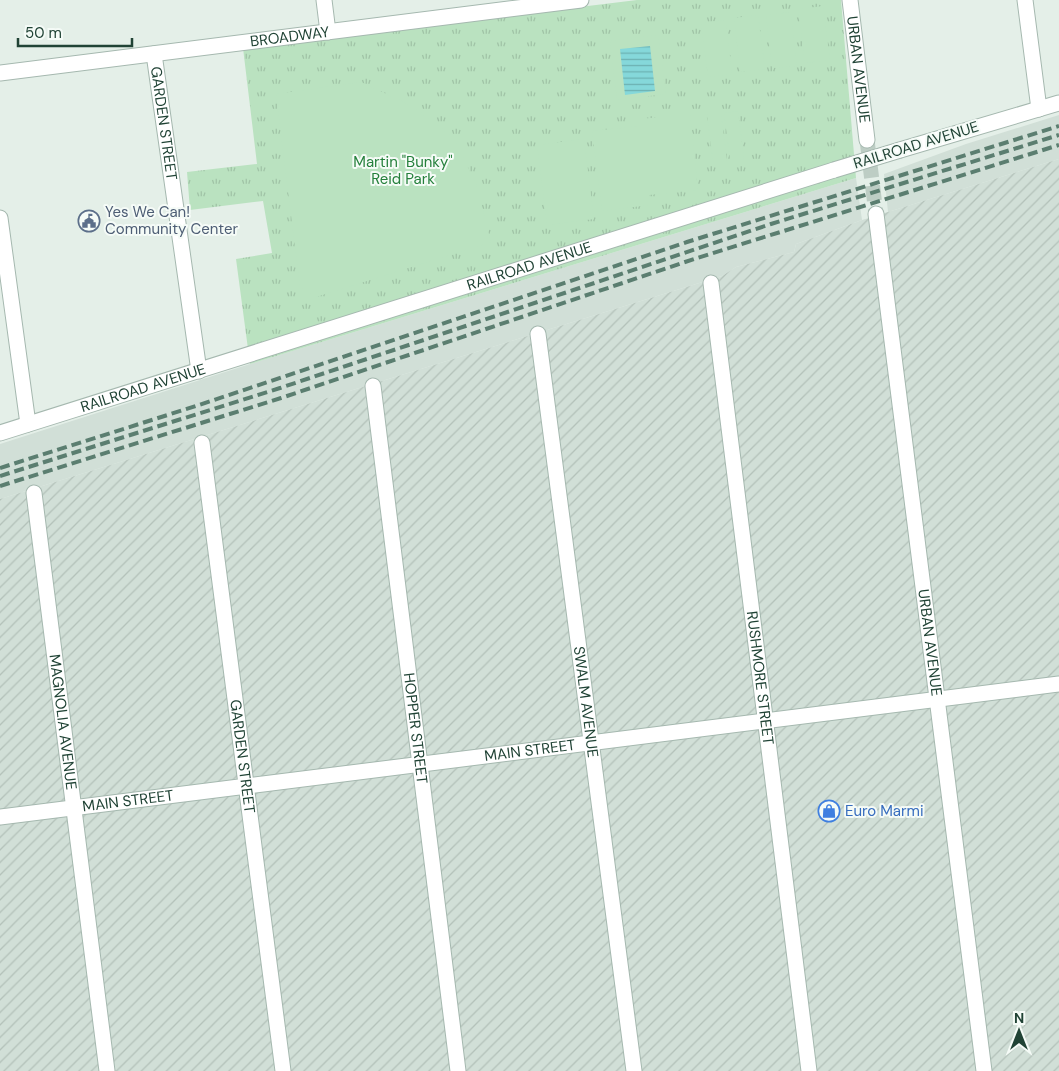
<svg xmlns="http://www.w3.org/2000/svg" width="1059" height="1071" font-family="'DM Sans',sans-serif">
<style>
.built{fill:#d1dfd7}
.industrial{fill:url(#industrial-furrows)}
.park{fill:url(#park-tufts)}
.garden{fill:#bae2c0}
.water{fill:url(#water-rules)}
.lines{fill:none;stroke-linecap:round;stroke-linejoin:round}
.minor-tunnel{stroke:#bdcdc4;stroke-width:15;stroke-dasharray:15 8;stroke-linecap:butt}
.minor-casing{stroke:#a5b8af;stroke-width:17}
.minor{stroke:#fff;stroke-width:15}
.rail{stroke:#5b7e70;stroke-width:4;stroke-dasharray:10 5;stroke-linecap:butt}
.minor-bridge-casing{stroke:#a5b8af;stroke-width:17;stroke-linecap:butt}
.minor-bridge{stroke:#fff;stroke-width:15}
.labels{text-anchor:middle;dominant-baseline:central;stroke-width:4;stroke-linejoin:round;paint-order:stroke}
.street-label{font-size:15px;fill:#204335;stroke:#f5fbf7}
.park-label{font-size:15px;fill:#25803c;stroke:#f5fbf7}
.service-label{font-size:15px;fill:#4e5e75;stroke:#f5fbf7;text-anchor:start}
.shop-label{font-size:15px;fill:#366cbe;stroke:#f5fbf7;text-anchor:start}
</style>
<defs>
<pattern id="industrial-furrows" width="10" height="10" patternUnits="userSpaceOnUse" patternTransform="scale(1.25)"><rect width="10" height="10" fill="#d1dfd7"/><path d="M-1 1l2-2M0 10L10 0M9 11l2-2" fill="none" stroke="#b3c1b9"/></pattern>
<pattern id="park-tufts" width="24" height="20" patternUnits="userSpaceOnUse" patternTransform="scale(1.25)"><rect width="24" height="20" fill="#bae2c0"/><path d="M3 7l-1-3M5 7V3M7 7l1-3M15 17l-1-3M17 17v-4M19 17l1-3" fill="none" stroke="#a0c3a6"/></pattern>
<pattern id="water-rules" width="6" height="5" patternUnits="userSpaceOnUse" patternTransform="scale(1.25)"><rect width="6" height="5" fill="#85d8da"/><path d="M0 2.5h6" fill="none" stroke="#6cb1b2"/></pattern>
</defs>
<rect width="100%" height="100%" fill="#e4efe8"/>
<!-- built -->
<g class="built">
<polygon points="1059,115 1059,159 888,212 884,174 966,144"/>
<polygon points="856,178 862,220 796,244 794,252 736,267 722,276 0,499 0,444 250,364"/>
</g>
<!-- industrial -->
<polygon class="industrial" points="1059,159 1059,1071 0,1071 0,499 722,276 736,267 794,252 796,244 862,220"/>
<!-- park -->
<polygon class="park" points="637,0 841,0 856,178 250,364 236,259 272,253 263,201 190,210 187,172 257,164 243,48"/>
<!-- garden -->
<g class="garden">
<polygon points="823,6 830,60 805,63 798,9"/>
<polygon points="791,12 797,66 772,68 766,15"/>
<polygon points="758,15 765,69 740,72 734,18"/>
<polygon points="726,20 732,74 708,77 701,23"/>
<polygon points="658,35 666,94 617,100 610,41"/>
<polygon points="361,82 412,106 454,138 476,184 491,242 316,297 300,287 276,94"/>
<polygon points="738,111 744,158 730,159 724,113"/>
<polygon points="690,114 698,190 649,195 650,205 602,211 592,131 640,126 640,119"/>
<polygon points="721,114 727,160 713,161 707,115"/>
<polygon points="584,139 594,219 547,225 537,145"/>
</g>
<!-- water -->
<polygon class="water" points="650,46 655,91 625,95 620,49"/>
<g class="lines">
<!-- minor-tunnel -->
<polyline class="minor-tunnel" points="867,140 876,214"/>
<!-- minor casing -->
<g class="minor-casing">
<g id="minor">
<polyline points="324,0 328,32"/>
<path id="s1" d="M850,0L867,140"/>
<polyline points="1025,0 1039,109"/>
<path id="s2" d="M154,54L199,371"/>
<path id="s3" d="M0,73L581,0"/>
<polyline points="900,150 1059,103"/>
<path id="s4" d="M876,214L984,1071"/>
<polyline points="0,218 28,424"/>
<path id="s5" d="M711,283L809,1071"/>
<path id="s6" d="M538,334L634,1071"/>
<path id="s7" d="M373,386L458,1071"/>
<path id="s8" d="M0,433L834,170"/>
<path id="s9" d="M202,443L283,1071"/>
<path id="s10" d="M34,493L107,1071"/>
<path id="s11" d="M0,817L1059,684"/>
</g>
</g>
<!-- minor -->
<use href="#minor" class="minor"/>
<!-- rail -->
<g class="rail">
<polyline points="0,468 196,406 687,242 1059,126"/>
<polyline points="0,476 280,388 771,224 1059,135"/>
<polyline points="0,486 281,398 694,259 1059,145"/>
</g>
<!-- minor-bridge casing -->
<g class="minor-bridge-casing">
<polyline id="minor-bridge" points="834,170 900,150"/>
</g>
<!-- minor-bridge -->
<use href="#minor-bridge" class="minor-bridge"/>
</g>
<!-- icons -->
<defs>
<g id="civic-ring" transform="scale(1.125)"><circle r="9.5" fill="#f5fbf7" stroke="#5c6f8a" stroke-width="1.5"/><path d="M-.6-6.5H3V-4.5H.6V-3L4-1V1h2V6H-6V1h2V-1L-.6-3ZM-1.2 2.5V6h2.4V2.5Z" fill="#5c6f8a"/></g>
<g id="shop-ring" transform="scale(1.125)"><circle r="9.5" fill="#f5fbf7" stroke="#3f7fe0" stroke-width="1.5"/><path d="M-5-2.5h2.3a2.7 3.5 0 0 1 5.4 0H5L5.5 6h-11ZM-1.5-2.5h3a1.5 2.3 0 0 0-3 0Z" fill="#3f7fe0"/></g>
</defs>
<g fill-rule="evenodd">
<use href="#civic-ring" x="89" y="221"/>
<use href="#shop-ring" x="829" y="811"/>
</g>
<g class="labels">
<!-- street labels -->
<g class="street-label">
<text stroke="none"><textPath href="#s3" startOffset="292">BROADWAY</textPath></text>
<text stroke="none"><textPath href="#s1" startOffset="70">URBAN AVENUE</textPath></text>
<text stroke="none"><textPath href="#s2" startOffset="70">GARDEN STREET</textPath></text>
<text transform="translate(916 145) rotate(-17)">RAILROAD AVENUE</text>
<text stroke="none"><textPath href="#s8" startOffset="555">RAILROAD AVENUE</textPath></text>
<text stroke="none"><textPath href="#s8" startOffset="150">RAILROAD AVENUE</textPath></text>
<text stroke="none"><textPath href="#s4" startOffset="432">URBAN AVENUE</textPath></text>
<text stroke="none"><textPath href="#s5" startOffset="398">RUSHMORE STREET</textPath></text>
<text stroke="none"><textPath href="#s6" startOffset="371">SWALM AVENUE</textPath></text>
<text stroke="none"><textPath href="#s10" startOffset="231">MAGNOLIA AVENUE</textPath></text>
<text stroke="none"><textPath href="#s7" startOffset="345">HOPPER STREET</textPath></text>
<text stroke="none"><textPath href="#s11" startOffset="534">MAIN STREET</textPath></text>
<text stroke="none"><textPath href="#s9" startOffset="316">GARDEN STREET</textPath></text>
<text stroke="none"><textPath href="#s11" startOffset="129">MAIN STREET</textPath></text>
</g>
<!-- park labels -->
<g class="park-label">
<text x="403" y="162">Martin "Bunky"<tspan x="403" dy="17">Reid Park</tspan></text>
</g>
<!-- service labels -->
<g class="service-label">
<text x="105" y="212">Yes We Can!<tspan x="105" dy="17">Community Center</tspan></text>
</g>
<!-- shop labels -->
<g class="shop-label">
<text x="845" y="811">Euro Marmi</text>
</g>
</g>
<!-- north arrow -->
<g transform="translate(1019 1031)" stroke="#f5fbf7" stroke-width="4" paint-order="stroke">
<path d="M0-4L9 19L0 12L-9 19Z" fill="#204335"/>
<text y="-8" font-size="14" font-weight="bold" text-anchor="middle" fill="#204335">N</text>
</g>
<!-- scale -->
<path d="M18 38v8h114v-8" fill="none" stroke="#204335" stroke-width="2.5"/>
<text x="25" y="38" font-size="15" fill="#204335" stroke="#f5fbf7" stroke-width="4" paint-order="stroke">50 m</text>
</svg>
